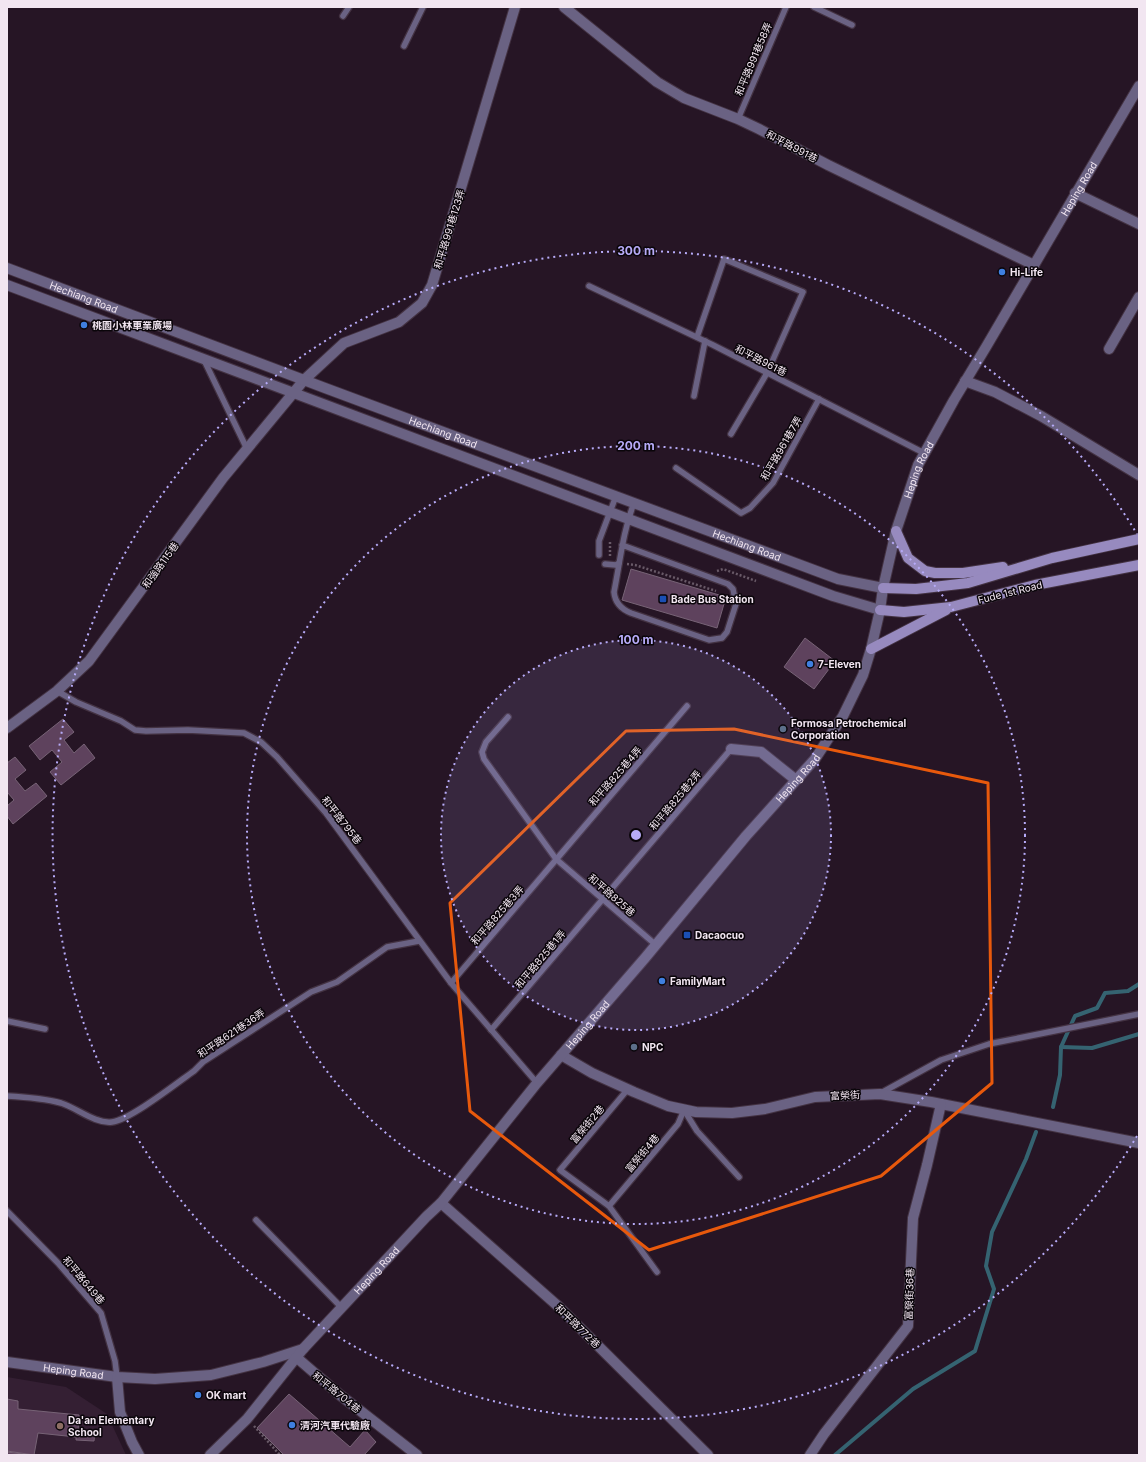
<svg xmlns="http://www.w3.org/2000/svg" width="1146" height="1462" font-family="Inter,'Noto Sans TC',sans-serif">
<style>
.built{fill:#341f33}
.lines{fill:none;stroke-linecap:round;stroke-linejoin:round}
.stream{stroke:#356371;stroke-width:4}
.building{fill:#5e425d;stroke:#776376}
.service-casing{stroke:#433242;stroke-width:8}
.minor-casing{stroke:#433242;stroke-width:12}
.tertiary-casing{stroke:#433242;stroke-width:12}
.secondary-casing{stroke:#433242;stroke-width:12}
.path{stroke:#695a68;stroke-width:2.5;stroke-dasharray:2 2;stroke-linecap:butt}
.service{stroke:#6a6283;stroke-width:5.5}
.minor{stroke:#6a6283;stroke-width:10}
.tertiary{stroke:#6a6283;stroke-width:10}
.secondary{stroke:#978abf;stroke-width:10}
.marked{fill:none;stroke:#e8590c;stroke-width:3;stroke-linejoin:round}
.ring{fill:none;stroke:#b7abf8;stroke-width:2;stroke-dasharray:2 4}
.shop-dot{fill:#3f7fe0;stroke:#0a050a;stroke-width:1.5}
.transit-dot{fill:#1a4fb4;stroke:#0a050a;stroke-width:1.5}
.service-dot{fill:#5c6f8a;stroke:#0a050a;stroke-width:1.5}
.education-dot{fill:#8d6e63;stroke:#0a050a;stroke-width:1.5}
.labels{text-anchor:middle;dominant-baseline:central;stroke-width:3;stroke-linejoin:round;paint-order:stroke}
.street-label{font-size:10px;fill:#f2e6f1;stroke:#0a050a}
.poi-label{font-size:10px;font-weight:bold;fill:#f2e6f1;stroke:#0a050a;text-anchor:start}
.centre{fill:#b7abf8;stroke:#0a050a;stroke-width:2}
.ring-label{font-size:12px;text-anchor:middle;font-weight:bold;fill:#b7abf8;stroke:#0a050a;stroke-width:3;stroke-linejoin:round;paint-order:stroke}
</style>
<rect width="100%" height="100%" fill="#261525"/>
<!-- built -->
<polygon class="built" points="7,1377 66,1387 107,1414 126,1455 7,1455"/>
<g class="lines">
<!-- stream -->
<g class="stream">
<polyline points="1061,1047 1092,1048 1139,1034"/>
<polyline points="1053,1107 1060,1075 1061,1047 1075,1016 1097,1008 1105,993 1128,991 1139,984"/>
<polyline points="835,1455 913,1389 975,1351 994,1289 986,1266 992,1232 1026,1159 1036,1132"/>
</g>
</g>
<!-- building -->
<g class="building">
<polygon points="631,569 726,597 717,628 622,600"/>
<polygon points="805,638 835,661 814,689 784,667"/>
<polygon points="63,719 74,732 64,740 74,753 84,744 95,758 61,785 50,772 62,762 52,750 40,760 29,746"/>
<polygon points="15,757 26,770 15,779 25,791 36,783 47,796 13,824 7,816 7,806 14,800 7,792 7,763"/>
<polygon points="289,1394 350,1447 365,1430 376,1442 364,1455 284,1455 257,1428"/>
<polygon points="7,1399 18,1401 18,1409 79,1415 78,1431 95,1432 94,1441 76,1440 76,1437 38,1433 34,1455 7,1451"/>
<polygon points="7,1452 31,1455 7,1455"/>
</g>
<g class="lines">
<!-- service casing -->
<g class="service-casing">
<g id="service">
<polyline points="814,7 852,25"/>
<polyline points="343,16 349,7"/>
<polyline points="404,46 423,7"/>
<polyline points="738,119 786,7"/>
<polyline points="589,286 713,345 924,453"/>
<polyline points="697,337 724,259 803,292 767,373 731,434"/>
<polyline points="204,360 247,449"/>
<polyline points="694,396 705,341"/>
<polyline points="676,468 741,513 750,508 773,483 819,399"/>
<path d="M622,545L728,584L733,589L736,604L727,632L722,638L709,640L631,613C621,609 615,603 614,592C620,562 623,531 634,503"/>
<polyline points="599,555 599,541 616,496"/>
<polyline points="605,564 616,565 619,563"/>
<polyline points="57,691 76,702 121,721 135,730 146,731 188,730 244,733 261,742 277,757 326,813 451,983 537,1083"/>
<polyline points="508,717 486,742 482,752 484,759 556,859 656,945"/>
<polyline points="451,983 687,706"/>
<polyline points="7,1021 45,1029"/>
<polyline points="491,1030 731,749"/>
<polyline points="628,1089 560,1170 609,1206 657,1272"/>
<polyline points="881,1093 941,1060 989,1044 1139,1014"/>
<path d="M7,1096C26,1097 43,1098 61,1103C77,1108 95,1124 112,1122C130,1120 177,1083 194,1071L203,1062L311,992L337,982L387,947L419,941"/>
<polyline points="684,1110 697,1131 739,1177"/>
<polyline points="609,1206 678,1124 684,1110"/>
<polyline points="7,1211 58,1263 101,1313 115,1361 117,1377"/>
<polyline points="256,1220 342,1308"/>
</g>
</g>
<!-- minor casing -->
<g class="minor-casing">
<g id="minor">
<polyline points="564,7 657,82 684,98 738,119 759,129 828,165 1034,265"/>
<polyline points="1075,193 1139,224"/>
<polyline points="1109,349 1139,297"/>
<polyline points="965,381 995,392 1041,416 1139,475"/>
<polyline points="7,728 57,691 89,661 223,478 304,380 344,343 399,322 422,303 432,285 515,7"/>
<polyline points="731,749 761,752 796,780"/>
<polyline points="561,1055 592,1073 634,1092 668,1106 696,1112 732,1113 765,1109 815,1097 880,1094 931,1102 1139,1143"/>
<polyline points="441,1203 559,1307 708,1455"/>
<polyline points="296,1357 340,1395 417,1455"/>
<polyline points="810,1455 824,1434 908,1326 913,1218 927,1165 941,1104"/>
</g>
</g>
<!-- tertiary casing -->
<g class="tertiary-casing">
<g id="tertiary">
<path id="s1" d="M7,268L325,388L838,579L883,588"/>
<polyline points="7,285 833,596 880,610"/>
<path id="s2" d="M7,1362L117,1377L155,1379L211,1375L263,1362L303,1349"/>
<polyline points="117,1377 120,1412 132,1442 139,1455"/>
<path id="s3" d="M210,1455L247,1419L303,1349L426,1217L441,1203L537,1083L645,958L746,836L815,759L843,716L863,675L871,649L880,610L883,588L896,531L918,465L954,400L986,347L1139,86"/>
</g>
</g>
<!-- secondary casing -->
<g class="secondary-casing">
<g id="secondary">
<polyline points="896,531 908,558 925,571 935,573 963,573 1003,567"/>
<polyline points="883,588 916,589 968,583 1052,558 1139,539"/>
<polyline points="880,610 904,612 951,607 1035,585 1139,565"/>
<polyline points="871,649 946,610"/>
</g>
</g>
<!-- path -->
<g class="path">
<polyline points="610,542 610,557"/>
<polyline points="627,564 635,565 716,591"/>
<polyline points="717,571 723,569 756,581"/>
<polyline points="254,1426 280,1455"/>
</g>
<!-- service -->
<use href="#service" class="service"/>
<!-- minor -->
<use href="#minor" class="minor"/>
<!-- tertiary -->
<use href="#tertiary" class="tertiary"/>
<!-- secondary -->
<use href="#secondary" class="secondary"/>
</g>
<!-- marked area -->
<path class="marked" d="M734,729L988,783L992,1083L881,1176L649,1250L470,1111L450,903L626,731Z"/>
<!-- distance rings -->
<circle cx="636" cy="835" r="195" fill="#b7abf8" fill-opacity=".12"/>
<g class="ring">
<circle cx="636" cy="835" r="195"/>
<circle cx="636" cy="835" r="389"/>
<path d="M1137 1136A584 584 0 1 1 1137 534"/>
</g>
<!-- markers -->
<g class="shop-dot">
<circle cx="1002" cy="272" r="4"/>
<circle cx="84" cy="325" r="4"/>
<circle cx="810" cy="664" r="4"/>
<circle cx="662" cy="981" r="4"/>
<circle cx="198" cy="1395" r="4"/>
<circle cx="292" cy="1425" r="4"/>
</g>
<g class="transit-dot">
<rect x="659" y="595" width="8" height="8" rx="2"/>
<rect x="683" y="931" width="8" height="8" rx="2"/>
</g>
<g class="service-dot">
<circle cx="783" cy="729" r="4"/>
<circle cx="634" cy="1047" r="4"/>
</g>
<circle class="education-dot" cx="60" cy="1426" r="4"/>
<g class="labels">
<!-- street labels -->
<g class="street-label">
<text transform="translate(753 59) rotate(-67)">和平路991巷58弄</text>
<text transform="translate(792 146) rotate(28)">和平路991巷</text>
<text stroke="none"><textPath href="#s3" startOffset="1557">Heping Road</textPath></text>
<text transform="translate(449 229) rotate(-73)">和平路991巷123弄</text>
<text stroke="none"><textPath href="#s1" startOffset="82">Hechiang Road</textPath></text>
<text transform="translate(761 360) rotate(27)">和平路961巷</text>
<text stroke="none"><textPath href="#s1" startOffset="466">Hechiang Road</textPath></text>
<text transform="translate(781 448) rotate(-60)">和平路961巷7弄</text>
<text stroke="none"><textPath href="#s3" startOffset="1233">Heping Road</textPath></text>
<text stroke="none"><textPath href="#s1" startOffset="790">Hechiang Road</textPath></text>
<text transform="translate(160 565) rotate(-54)">和強路115巷</text>
<text transform="translate(1010 592) rotate(-14)">Fude 1st Road</text>
<text transform="translate(615 776) rotate(-49)">和平路825巷4弄</text>
<text stroke="none"><textPath href="#s3" startOffset="897">Heping Road</textPath></text>
<text transform="translate(675 800) rotate(-50)">和平路825巷2弄</text>
<text transform="translate(342 820) rotate(52)">和平路795巷</text>
<text transform="translate(612 895) rotate(41)">和平路825巷</text>
<text transform="translate(497 915) rotate(-49)">和平路825巷3弄</text>
<text transform="translate(540 959) rotate(-50)">和平路825巷1弄</text>
<text stroke="none"><textPath href="#s3" startOffset="573">Heping Road</textPath></text>
<text transform="translate(231 1033) rotate(-34)">和平路621巷36弄</text>
<text transform="translate(845 1095) rotate(-3)">富榮街</text>
<text transform="translate(587 1124) rotate(-50)">富榮街2巷</text>
<text transform="translate(642 1153) rotate(-50)">富榮街4巷</text>
<text stroke="none"><textPath href="#s3" startOffset="249">Heping Road</textPath></text>
<text transform="translate(84 1280) rotate(50)">和平路649巷</text>
<text transform="translate(909 1294) rotate(-88)">富榮街36巷</text>
<text transform="translate(578 1326) rotate(44)">和平路772巷</text>
<text stroke="none"><textPath href="#s2" startOffset="67">Heping Road</textPath></text>
<text transform="translate(337 1392) rotate(39)">和平路704巷</text>
</g>
<!-- poi labels -->
<g class="poi-label">
<text x="1010" y="272">Hi-Life</text>
<text x="92" y="325">桃園小林車業廣場</text>
<text x="671" y="599">Bade Bus Station</text>
<text x="818" y="664">7-Eleven</text>
<text x="791" y="723">Formosa Petrochemical<tspan x="791" dy="12">Corporation</tspan></text>
<text x="695" y="935">Dacaocuo</text>
<text x="670" y="981">FamilyMart</text>
<text x="642" y="1047">NPC</text>
<text x="206" y="1395">OK mart</text>
<text x="68" y="1420">Da'an Elementary<tspan x="68" dy="12">School</tspan></text>
<text x="300" y="1425">清河汽車代驗廠</text>
</g>
</g>
<circle cx="636" cy="835" r="6" class="centre"/>
<g class="ring-label">
<text x="636" y="255">300 m</text>
<text x="636" y="450">200 m</text>
<text x="636" y="644">100 m</text>
</g>
<!-- border -->
<rect width="1146" height="1462" fill="none" stroke="#f2e6f1" stroke-width="16"/>
</svg>
